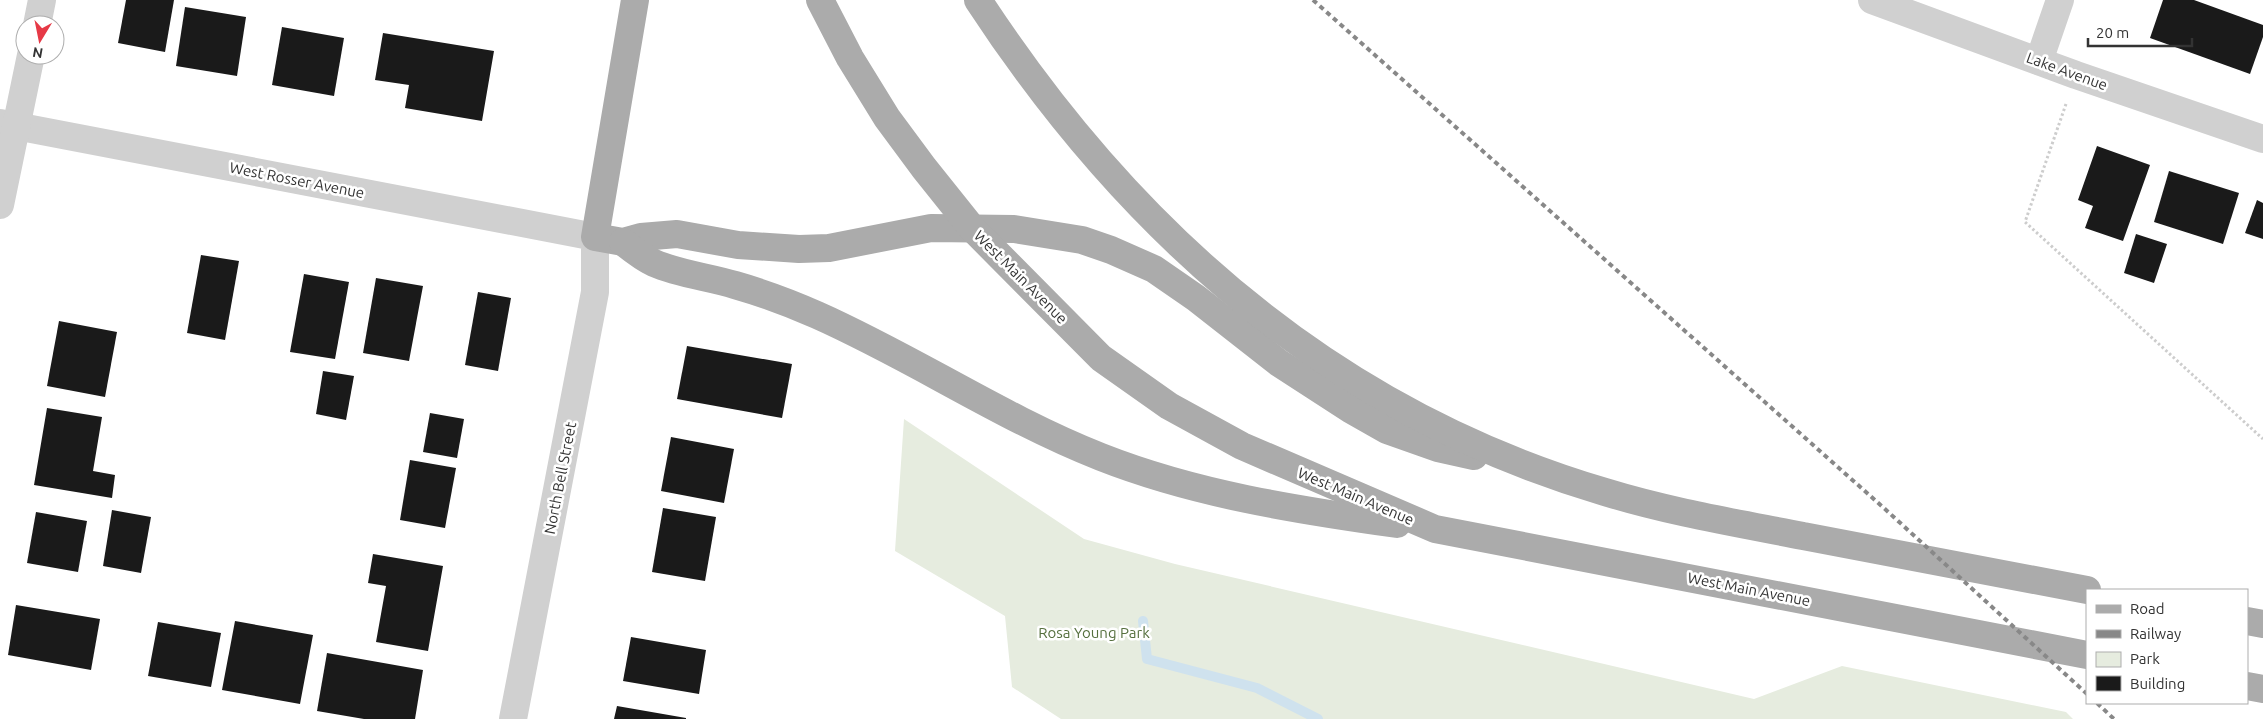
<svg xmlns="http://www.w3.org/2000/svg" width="2263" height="719" font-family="Ubuntu,sans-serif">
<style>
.green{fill:#e6ecdf}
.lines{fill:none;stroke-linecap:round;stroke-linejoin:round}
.stream{stroke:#cfe2ee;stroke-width:10}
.building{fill:#1a1a1a}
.path{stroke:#cdcdcd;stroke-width:3;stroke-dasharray:2.5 2.5;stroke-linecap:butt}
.minor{stroke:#d0d0d0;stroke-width:28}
.major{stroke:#ababab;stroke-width:28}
.rail{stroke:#888;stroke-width:4;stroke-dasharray:5 4;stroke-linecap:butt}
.labels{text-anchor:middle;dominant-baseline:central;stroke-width:5;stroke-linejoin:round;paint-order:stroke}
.street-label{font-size:15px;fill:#333;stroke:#fff}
.park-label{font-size:15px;fill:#56703f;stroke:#fff}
</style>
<rect width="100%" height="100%" fill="#fff"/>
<!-- green -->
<polygon class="green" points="904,419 1084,539 1175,564 1754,699 1842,666 2066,712 2073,719 1061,719 1012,687 1005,616 895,551"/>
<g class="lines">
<!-- stream -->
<polyline class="stream" points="1143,621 1147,659 1257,688 1318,719"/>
</g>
<!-- building -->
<g class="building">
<polygon points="126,0 174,0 165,52 118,43"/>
<polygon points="2163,0 2194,0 2263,25 2263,37 2250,74 2150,38"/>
<polygon points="185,7 246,17 237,76 176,66"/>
<polygon points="282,27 344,38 334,96 272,85"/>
<polygon points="383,33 494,51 482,121 405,108 409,85 375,80"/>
<polygon points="2097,146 2150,165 2123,241 2085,228 2093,206 2078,200"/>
<polygon points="2169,171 2239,193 2223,244 2154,222"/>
<polygon points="2257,200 2263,203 2263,239 2245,233"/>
<polygon points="2136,234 2167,244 2154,283 2124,273"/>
<polygon points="201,255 239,261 225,340 187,333"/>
<polygon points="304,274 349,282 335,359 290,352"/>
<polygon points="376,278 423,286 409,361 363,353"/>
<polygon points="478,292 511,298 498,371 465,365"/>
<polygon points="59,321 117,332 105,397 47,386"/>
<polygon points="687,346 792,364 782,418 677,399"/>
<polygon points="323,371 354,376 346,420 316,414"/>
<polygon points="47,408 102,417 93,471 115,475 112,498 34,485"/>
<polygon points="430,413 464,419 457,458 423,452"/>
<polygon points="671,437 734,449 724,503 661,491"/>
<polygon points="410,460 456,468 445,528 400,520"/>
<polygon points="663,508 716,517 705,581 652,572"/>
<polygon points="112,510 151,517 141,573 103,566"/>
<polygon points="36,512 87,521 78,572 27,563"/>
<polygon points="373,554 443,566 428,651 376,642 386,586 368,583"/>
<polygon points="16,605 100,619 91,670 8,655"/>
<polygon points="235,621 313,635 300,704 222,690"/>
<polygon points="158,622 221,633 211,687 148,676"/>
<polygon points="631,637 706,650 699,694 623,681"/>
<polygon points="327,653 423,670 415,719 364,719 317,711"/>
<polygon points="617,706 686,718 686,719 614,719"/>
</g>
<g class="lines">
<!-- path -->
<polyline class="path" points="2066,104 2025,222 2263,439"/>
<!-- minor -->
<g class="minor">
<polyline points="1872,0 2076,75 2263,139"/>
<polyline points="37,25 42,0"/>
<polyline points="2039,61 2060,0"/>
<polyline points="0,123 595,237 595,292 513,719"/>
<polyline points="0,205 31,55"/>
</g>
<!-- major -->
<g class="major">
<polyline points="635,0 595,237 623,242 641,237 677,234 738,245 799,249 829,248 931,228 1014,229 1082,240 1111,250 1154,269 1196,298 1279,363 1350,409 1387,430 1438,448 1474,456"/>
<polyline points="820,0 850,58 887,118 924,168 972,228 1101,358 1169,406 1242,446 1435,529 2087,655"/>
<path d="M978,0C1131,234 1333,412 1605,492C1670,512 1737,523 1803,536C1898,554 1993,572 2087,590"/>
<path d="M623,242C633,250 643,258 654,263C679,274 709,277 735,285C763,293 790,303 817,315C914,358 1002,418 1101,457C1195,494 1297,510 1397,524"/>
<polyline points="2247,621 2263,624"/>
<polyline points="2247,686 2263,689"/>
</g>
<!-- rail -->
<g class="rail">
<polyline points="1313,0 1885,509 2087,694"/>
<polyline points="2097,703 2114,719"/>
</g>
</g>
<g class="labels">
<!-- street labels -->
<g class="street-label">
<text transform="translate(2067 71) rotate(20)">Lake Avenue</text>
<text transform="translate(297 180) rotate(11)">West Rosser Avenue</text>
<text transform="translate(1021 277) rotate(45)">West Main Avenue</text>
<text transform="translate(560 478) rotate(-79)">North Bell Street</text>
<text transform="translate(1356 496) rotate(23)">West Main Avenue</text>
<text transform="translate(1749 589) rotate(11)">West Main Avenue</text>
</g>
<!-- park labels -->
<g class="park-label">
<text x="1094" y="632">Rosa Young Park</text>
</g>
</g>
<!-- legend -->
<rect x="2086" y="589" width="162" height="115" fill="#ffffff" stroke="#adadad"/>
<rect x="2096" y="605" width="25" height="8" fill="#ababab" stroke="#adadad"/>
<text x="2130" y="614" font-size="15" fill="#333333">Road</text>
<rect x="2096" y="630" width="25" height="8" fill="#888888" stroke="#adadad"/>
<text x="2130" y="639" font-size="15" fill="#333333">Railway</text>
<rect x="2096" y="652" width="25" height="15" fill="#e6ecdf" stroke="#adadad"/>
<text x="2130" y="664" font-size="15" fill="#333333">Park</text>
<rect x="2096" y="676" width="25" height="15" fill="#1a1a1a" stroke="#adadad"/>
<text x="2130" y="689" font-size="15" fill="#333333">Building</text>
<!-- north arrow -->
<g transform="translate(40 40) rotate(190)"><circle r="24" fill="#ffffff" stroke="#adadad"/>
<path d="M0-4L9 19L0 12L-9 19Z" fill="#e63946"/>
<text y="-8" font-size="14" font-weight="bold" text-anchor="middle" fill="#333333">N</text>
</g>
<!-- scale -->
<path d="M2088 38v8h104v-8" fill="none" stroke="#333333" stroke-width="2.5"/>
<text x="2096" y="38" font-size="15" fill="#333333" stroke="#ffffff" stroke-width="4" paint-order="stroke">20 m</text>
</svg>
